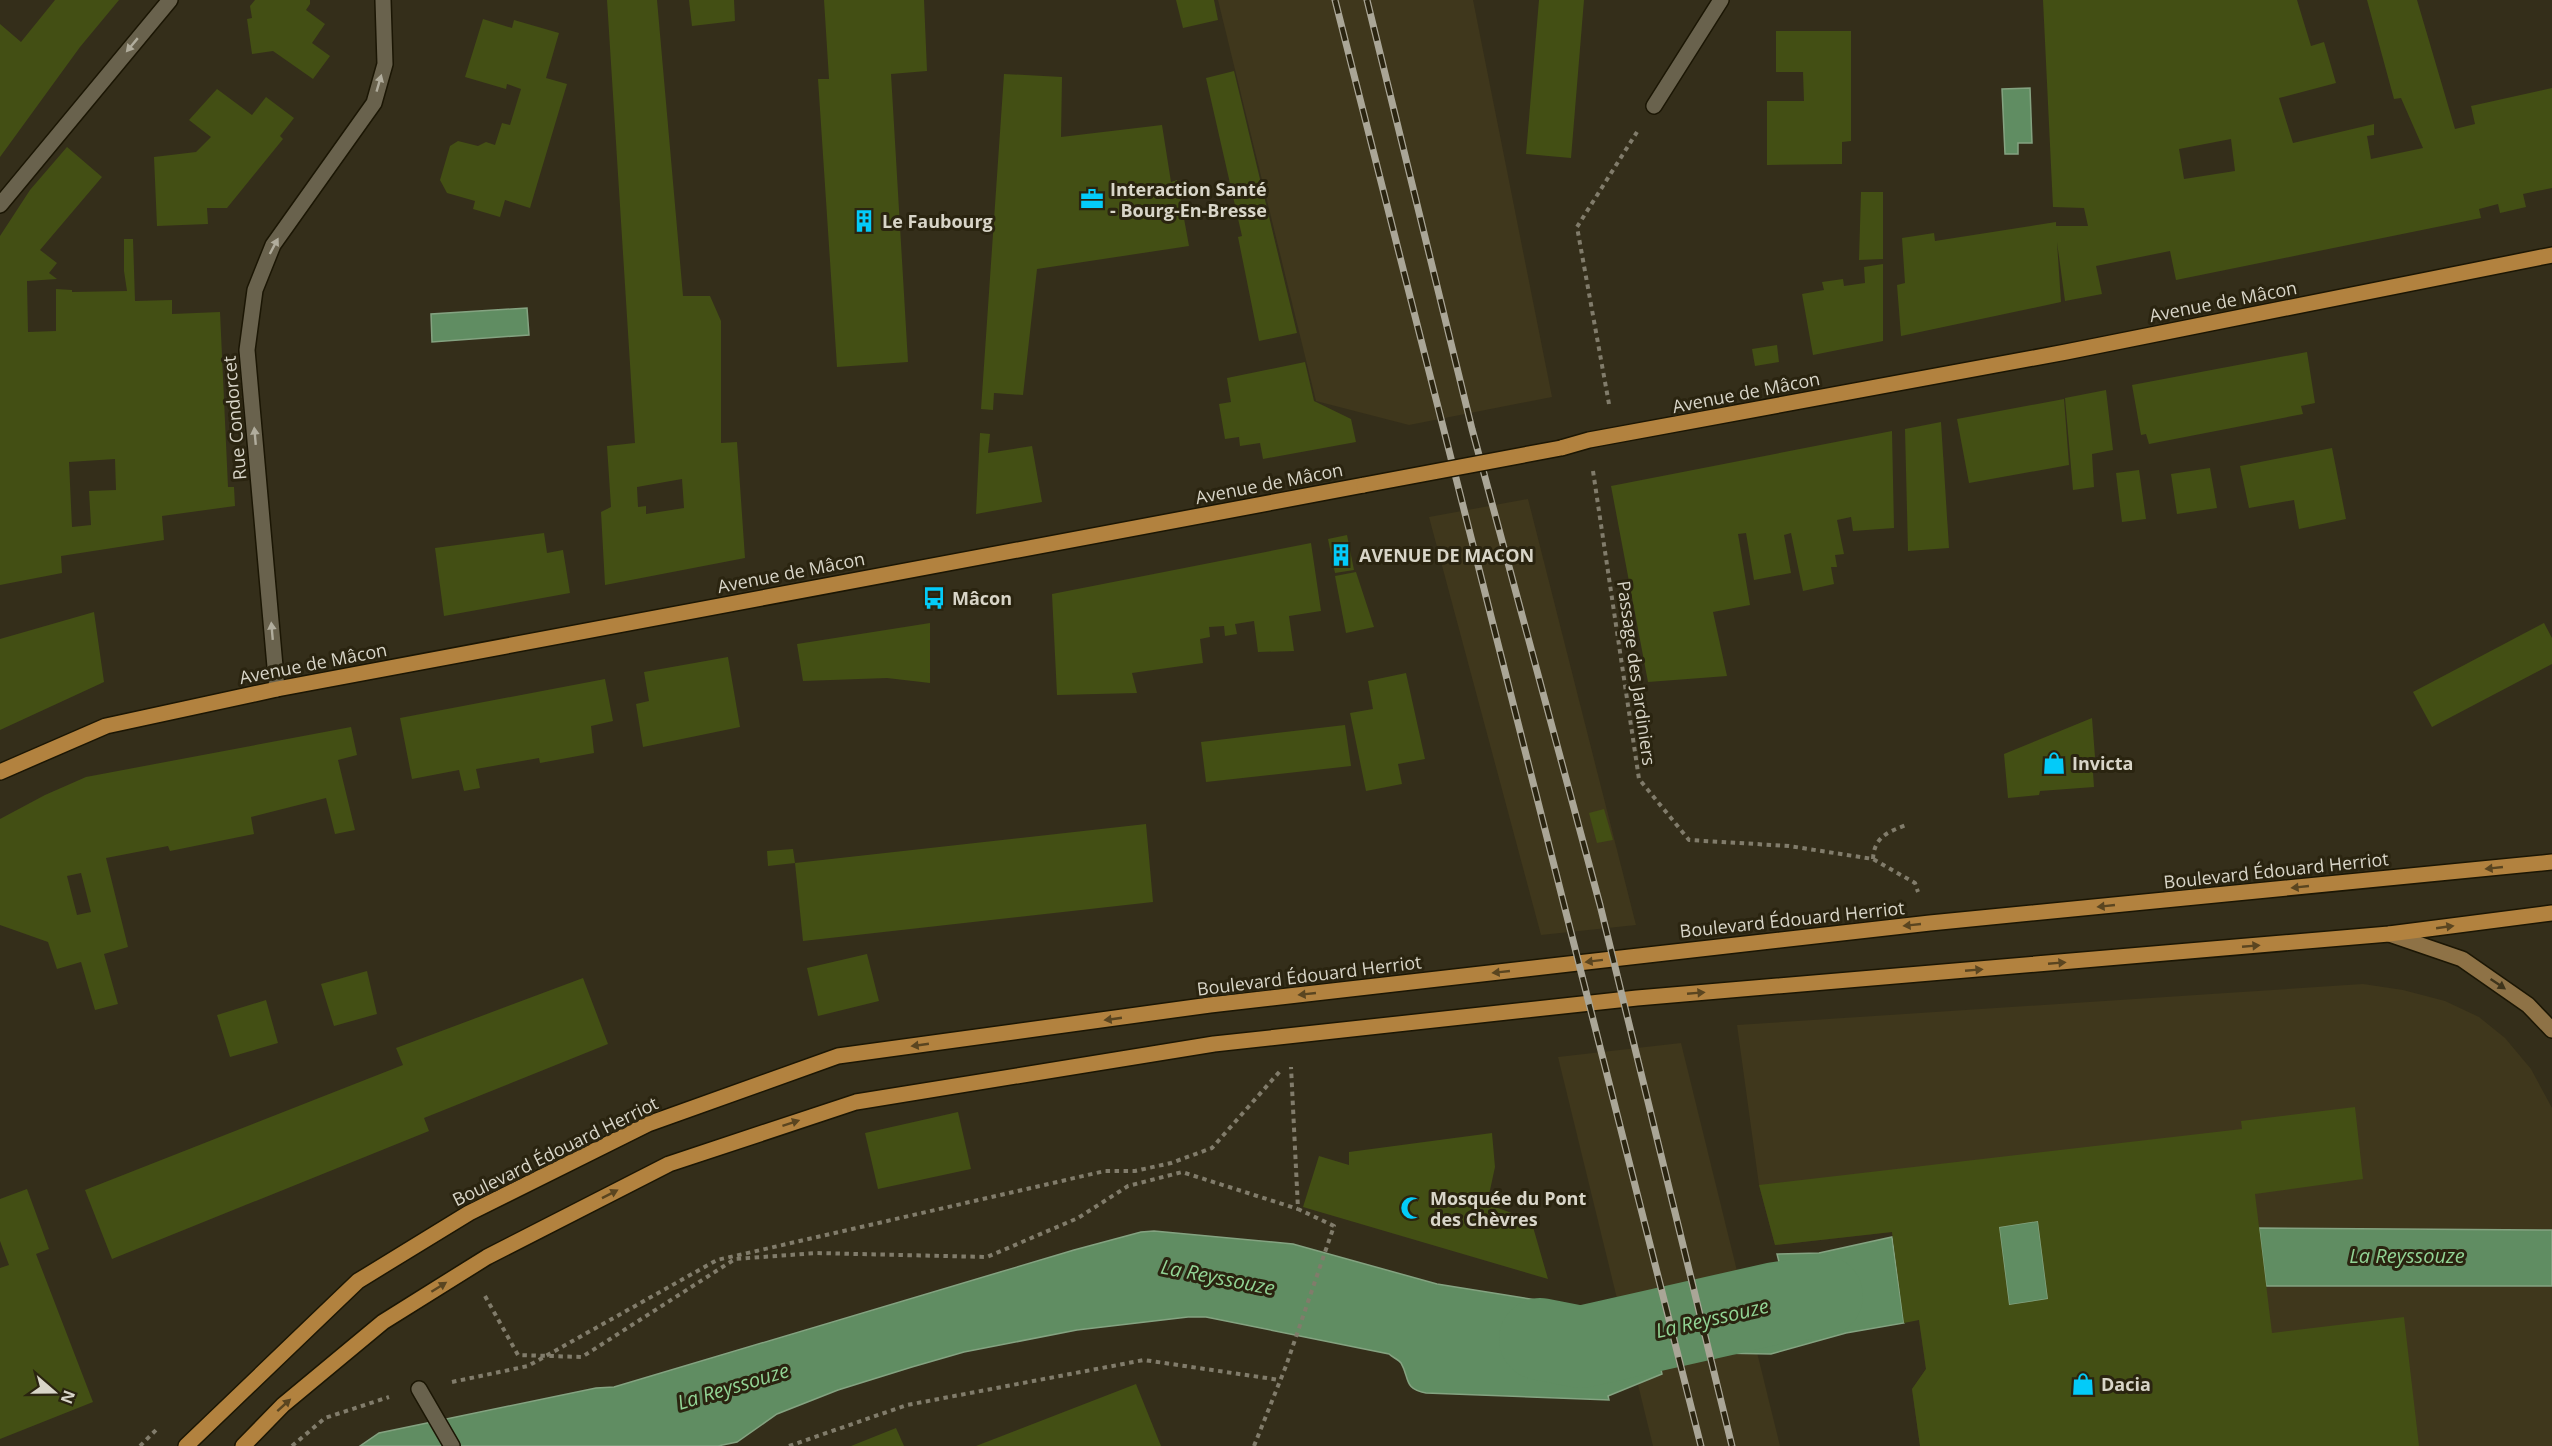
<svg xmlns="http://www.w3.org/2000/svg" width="2552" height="1446" font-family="'Open Sans',sans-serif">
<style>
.built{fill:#3f371c}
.water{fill:#608d62;stroke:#84a381;stroke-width:1.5}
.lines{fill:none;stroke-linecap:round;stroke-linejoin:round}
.river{stroke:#608d62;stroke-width:82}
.building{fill:#434f14;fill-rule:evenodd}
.street-casing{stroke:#1b1604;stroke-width:18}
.secondary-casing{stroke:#1b1604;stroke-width:18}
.primary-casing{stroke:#1b1604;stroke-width:18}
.path{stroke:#817c6b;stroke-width:4;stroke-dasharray:4.5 4.5;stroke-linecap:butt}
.street{stroke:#69624d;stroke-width:15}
.secondary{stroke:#8e7246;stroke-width:15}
.primary{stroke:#b2823f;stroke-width:15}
.rail-casing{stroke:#aaa697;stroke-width:7}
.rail{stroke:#2a2410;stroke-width:4.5;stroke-dasharray:14;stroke-linecap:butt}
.primary-bridge-casing{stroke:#1b1604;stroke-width:18;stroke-linecap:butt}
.primary-bridge{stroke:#b2823f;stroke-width:15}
.oneway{fill:#b1ad9d}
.oneway2{fill:#5a4520}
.oneway3{fill:#3e341b}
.labels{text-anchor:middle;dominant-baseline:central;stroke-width:6;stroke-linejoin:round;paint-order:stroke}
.poi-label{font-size:18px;font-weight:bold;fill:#d8d5c8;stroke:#2a2410;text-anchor:start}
.street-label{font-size:18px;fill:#d8d5c8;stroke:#2a2410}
.water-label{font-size:20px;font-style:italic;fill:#92d494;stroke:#2a2410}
</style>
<rect width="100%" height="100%" fill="#342e1a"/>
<!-- built -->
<g class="built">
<polygon points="1218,0 1473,0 1552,397 1409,425 1316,401"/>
<polygon points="1528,499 1636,925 1541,935 1429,517"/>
<polygon points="2363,984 2403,990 2445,1001 2479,1017 2505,1038 2531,1069 2552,1108 2552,1446 1920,1446 1912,1389 1926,1369 1919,1320 1899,1283 1892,1232 1775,1245 1759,1185 1737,1025"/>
<polygon points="1681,1043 1780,1446 1653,1446 1558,1057"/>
</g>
<!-- water -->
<g class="water">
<polygon points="2030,88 2032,143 2018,143 2018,154 2005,154 2002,89"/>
<polygon points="527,308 529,335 432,342 431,314"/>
<polygon points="2038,1221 2048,1299 2009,1305 1999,1227"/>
<polygon points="2259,1228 2552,1230 2552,1286 2266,1286"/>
<path d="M1154,1231L1293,1244L1437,1284L1555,1303L1572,1309L1598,1312L1645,1300L1662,1374L1608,1396L1609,1400L1426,1393C1403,1389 1410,1378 1401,1363C1399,1360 1392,1357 1389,1354L1206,1317H1188L1077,1330L964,1352L912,1367L838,1390L777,1414L737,1442L718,1446H360L379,1433L596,1388L614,1387L1074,1250L1141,1232Z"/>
<polygon points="1892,1237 1904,1323 1846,1333 1771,1354 1717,1353 1701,1288 1781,1270 1777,1254 1819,1253"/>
</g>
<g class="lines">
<!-- river -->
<polyline class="river" points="1540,1339 1581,1347 1776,1303 1822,1296"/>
</g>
<!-- building -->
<g class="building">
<polygon points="55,0 119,0 80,47 0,157 0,24 21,42"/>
<polygon points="255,0 310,0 310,4 306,10 325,24 312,43 330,56 313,79 273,51 252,54 247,19 252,18 250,6"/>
<path d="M607,0H657L683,296H710L721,321V443L737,442L745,558L605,585L601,512L611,507L607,446L635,443ZM682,479L684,508L646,514V506L638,507L637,487Z"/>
<polygon points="689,0 734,0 735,21 692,26"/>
<polygon points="824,0 924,0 927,71 891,74 908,362 837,367 818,79 829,79"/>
<polygon points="1176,0 1214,0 1218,20 1183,28"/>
<polygon points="1539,0 1584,0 1571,158 1526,154"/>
<path d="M2043,0H2297L2311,46L2324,42L2336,83L2279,98L2293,143L2374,124V135L2367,136L2371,159L2423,148L2401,98L2394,99L2367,0H2417L2455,129L2475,124L2471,106L2552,88V188L2523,194L2526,207L2500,213L2498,204L2479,209L2481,218L2176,280L2170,251L2096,266L2102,294L2065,301L2057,242L2061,302L1901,336L1897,285L1905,283L1902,238L1934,233L1935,241L2056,222V226H2088L2084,208L2053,207ZM2231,139L2235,171L2184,179L2179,149Z"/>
<polygon points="483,19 512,28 514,20 559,33 546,78 567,84 530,208 505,200 500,217 473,209 475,201 447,193 440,180 450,146 458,141 478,146 486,142 495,145 502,123 510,125 521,89 507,84 506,89 465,77"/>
<polygon points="1776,31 1851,31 1851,141 1842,142 1842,164 1767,165 1767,101 1804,101 1803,72 1776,72"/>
<polygon points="1234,71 1297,333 1259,341 1238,237 1242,236 1206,78"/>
<polygon points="1004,74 1062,77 1061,137 1162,125 1171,182 1177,180 1189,246 1037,269 1023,395 994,393 993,410 981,409"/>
<polygon points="217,89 252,115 266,97 294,118 280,136 283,139 227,208 207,208 208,224 157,226 154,157 196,152 211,137 189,120"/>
<path d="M67,147L102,177L40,250L57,263L49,273L57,279L27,281L28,332L56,331V289L72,290V292L127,291L124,271V239H133L135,301L172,300V314L220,312L228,487H234L235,506L162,516L164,540L61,556L62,573L0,585V236L30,190ZM115,459L116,490L89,491L91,525L72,527L69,462Z"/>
<polygon points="1861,192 1883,192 1883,259 1859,260"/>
<polygon points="1883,264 1883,341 1813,355 1802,294 1824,290 1822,282 1843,279 1844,286 1865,283 1864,267"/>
<polygon points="1777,345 1779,362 1755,366 1752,349"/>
<polygon points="2307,352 2315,403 2301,406 2303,414 2149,444 2146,434 2141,435 2132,385"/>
<polygon points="1305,362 1314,401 1351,419 1356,442 1263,459 1260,443 1240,446 1239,437 1225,439 1219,404 1231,402 1227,378"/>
<polygon points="2106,390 2113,450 2092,454 2094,487 2073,490 2065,398"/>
<polygon points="2064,399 2069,465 1969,483 1957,419"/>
<polygon points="1941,422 1949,548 1908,551 1905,429"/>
<polygon points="1892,431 1894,528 1853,531 1851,517 1837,520 1844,554 1835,555 1837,567 1831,567 1834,584 1803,591 1791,533 1784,535 1791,573 1754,580 1746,533 1738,534 1750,605 1713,612 1727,676 1648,682 1611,486"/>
<polygon points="980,433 990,434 988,453 1032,446 1042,502 976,514"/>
<polygon points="2332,448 2346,519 2299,529 2294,500 2249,508 2240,466"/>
<polygon points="2210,468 2217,508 2177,514 2171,474"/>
<polygon points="2139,470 2146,519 2122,522 2116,473"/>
<polygon points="544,533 547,553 563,550 570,593 444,616 435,548"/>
<polygon points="1347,535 1354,570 1335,573 1328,539"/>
<polygon points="1311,543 1321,611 1289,616 1294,651 1258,652 1254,621 1235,624 1237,634 1225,636 1224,626 1209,627 1210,637 1200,639 1203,663 1132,673 1137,693 1057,695 1052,594"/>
<polygon points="1356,572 1374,627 1346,633 1335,576"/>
<polygon points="94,612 104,682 0,730 0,639"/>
<polygon points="930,623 930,683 887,678 803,681 797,644"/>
<polygon points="2544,623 2552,638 2552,664 2432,727 2413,692"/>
<polygon points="728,657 740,727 643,747 636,704 649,701 644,672"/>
<polygon points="1406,673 1425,759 1398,764 1402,784 1366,791 1350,713 1373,709 1368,681"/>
<polygon points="605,679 613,721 591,726 594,753 540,763 539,758 476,769 480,788 464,791 459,770 412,779 400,718"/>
<polygon points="2092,718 2095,757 2092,758 2094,787 2040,791 2039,795 2008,798 2004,754"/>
<polygon points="1345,725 1351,766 1206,782 1201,742"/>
<path d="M351,727L357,755L338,760L355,830L335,834L326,798L251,817L254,834L170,851L168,846L106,858L128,947L104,954L118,1004L95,1010L81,962L57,969L48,942L0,925V819L45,795L86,777ZM81,873L91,912L77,915L67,876Z"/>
<polygon points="1604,809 1613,840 1597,843 1589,813"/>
<polygon points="1146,824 1153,902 803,941 795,863"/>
<polygon points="793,849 795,863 768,866 767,851"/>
<polygon points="867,954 879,1001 818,1016 807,968"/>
<polygon points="367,971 377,1014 334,1026 321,984"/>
<polygon points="583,978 608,1044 424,1118 429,1131 112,1259 85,1190 403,1065 396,1048"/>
<polygon points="266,1000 278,1043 230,1057 217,1015"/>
<path d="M2355,1107L2363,1179L2255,1194L2272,1333L2404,1317L2419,1446H1920L1912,1389L1926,1369L1919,1320L1904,1323L1892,1232L1775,1245L1759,1185L2242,1129L2241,1121ZM2038,1221L2048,1299L2009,1305L1999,1227Z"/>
<polygon points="958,1112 971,1169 878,1189 865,1133"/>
<polygon points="1492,1133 1495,1167 1487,1204 1531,1220 1548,1279 1303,1207 1319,1156 1349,1165 1349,1152"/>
<polygon points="27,1189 49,1249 36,1254 93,1402 0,1439 0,1268 9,1265 0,1241 0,1199"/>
<polygon points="1136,1384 1161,1446 976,1446"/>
<polygon points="896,1428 904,1446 851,1446"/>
</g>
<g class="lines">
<!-- street casing -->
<g class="street-casing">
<g id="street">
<polyline points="1654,106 1721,0"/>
<polyline points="0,205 170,0"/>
<polyline points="277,689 247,350 255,290 273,245 374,103 385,64 383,0"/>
<polyline points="419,1389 452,1446"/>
</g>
</g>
<!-- secondary casing -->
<g class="secondary-casing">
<polyline id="secondary" points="2389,934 2462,959 2528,1005 2552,1030"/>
</g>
<!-- primary casing -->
<g class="primary-casing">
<g id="primary">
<polyline points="1561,448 1589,440 2066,352 2552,255"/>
<polyline points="0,772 106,726 277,689 1364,485"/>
<polyline points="186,1446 358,1281 469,1213 648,1124 838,1056 1210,1005 1630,957 1930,923 2552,862"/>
<polyline points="243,1446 283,1405 383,1322 487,1257 669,1164 856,1102 1214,1044 1637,998 2389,934 2552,913"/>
</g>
</g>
<!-- path -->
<g class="path">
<polyline points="1609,404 1577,227 1637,132"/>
<polyline points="1593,471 1639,779 1689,840 1789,846 1873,859 1915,883 1918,892"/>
<path d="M1873,859C1874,837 1888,832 1906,825"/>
<polyline points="485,1296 518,1355 582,1357 735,1259 816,1253 987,1257 1078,1218 1128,1186 1182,1172 1298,1209"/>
<polyline points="452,1382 528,1366 717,1260 1105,1171 1135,1171 1171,1163 1212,1148 1281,1070"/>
<polyline points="140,1446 157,1429"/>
<polyline points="292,1446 325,1418 389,1397"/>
<polyline points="789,1446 907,1405 1144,1360 1280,1380"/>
<polyline points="1254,1446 1286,1366 1334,1226 1298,1209 1291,1067"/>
</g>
<!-- street -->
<use href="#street" class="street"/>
<!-- secondary -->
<use href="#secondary" class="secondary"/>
<!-- primary -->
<use href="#primary" class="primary"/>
<!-- rail casing -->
<g class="rail-casing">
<g id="rail">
<polyline points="1335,0 1701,1446"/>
<polyline points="1367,0 1472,429 1600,905 1732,1446"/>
</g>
</g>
<!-- rail -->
<use href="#rail" class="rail"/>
<!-- primary-bridge casing -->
<g class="primary-bridge-casing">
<polyline id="primary-bridge" points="1364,485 1561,448"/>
</g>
<!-- primary-bridge -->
<use href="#primary-bridge" class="primary-bridge"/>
</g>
<!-- one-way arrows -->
<defs><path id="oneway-solid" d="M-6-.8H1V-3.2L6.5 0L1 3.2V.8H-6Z" transform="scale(1.5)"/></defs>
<g class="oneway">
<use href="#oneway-solid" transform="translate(132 45) rotate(130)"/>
<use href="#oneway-solid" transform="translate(379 83) rotate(-74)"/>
<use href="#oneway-solid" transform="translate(274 246) rotate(-62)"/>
<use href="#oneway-solid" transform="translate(255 436) rotate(-95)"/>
<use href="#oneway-solid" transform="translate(272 631) rotate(-95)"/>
</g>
<g class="oneway2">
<use href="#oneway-solid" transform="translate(2494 868) rotate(174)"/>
<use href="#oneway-solid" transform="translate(2300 887) rotate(174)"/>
<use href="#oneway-solid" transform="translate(2106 906) rotate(174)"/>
<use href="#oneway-solid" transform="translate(1912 925) rotate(174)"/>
<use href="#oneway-solid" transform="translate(2445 927) rotate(-8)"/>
<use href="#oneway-solid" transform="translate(2251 946) rotate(-5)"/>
<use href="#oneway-solid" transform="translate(1594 961) rotate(173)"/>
<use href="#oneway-solid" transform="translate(2057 963) rotate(-5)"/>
<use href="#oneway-solid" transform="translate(1974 970) rotate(-5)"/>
<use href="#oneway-solid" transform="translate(1501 972) rotate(174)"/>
<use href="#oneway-solid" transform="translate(1696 993) rotate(-5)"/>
<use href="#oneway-solid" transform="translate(1307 994) rotate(174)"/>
<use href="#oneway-solid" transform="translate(1113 1019) rotate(172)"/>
<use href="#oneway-solid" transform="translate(920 1045) rotate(172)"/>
<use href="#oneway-solid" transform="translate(791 1123) rotate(-18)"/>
<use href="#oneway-solid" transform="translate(610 1194) rotate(-27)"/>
<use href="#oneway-solid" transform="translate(439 1287) rotate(-32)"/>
<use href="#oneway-solid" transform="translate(284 1405) rotate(-42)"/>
</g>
<use class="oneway3" href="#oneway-solid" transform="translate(2498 984) rotate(34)"/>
<!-- icons -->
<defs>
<g id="office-bare" transform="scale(1.8)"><path d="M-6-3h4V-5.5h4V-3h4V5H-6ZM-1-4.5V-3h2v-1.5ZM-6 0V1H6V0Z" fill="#03cbf9" stroke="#2a2410" stroke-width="2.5" paint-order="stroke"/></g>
<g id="building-bare" transform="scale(1.8)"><path d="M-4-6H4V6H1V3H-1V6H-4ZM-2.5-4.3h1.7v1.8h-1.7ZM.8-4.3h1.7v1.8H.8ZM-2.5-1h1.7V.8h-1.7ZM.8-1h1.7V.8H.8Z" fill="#03cbf9" stroke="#2a2410" stroke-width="2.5" paint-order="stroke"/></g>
<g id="bus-bare" transform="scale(1.8)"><path d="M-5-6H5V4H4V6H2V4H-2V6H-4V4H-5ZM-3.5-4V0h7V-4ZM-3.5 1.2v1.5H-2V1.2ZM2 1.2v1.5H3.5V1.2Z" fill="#03cbf9" stroke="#2a2410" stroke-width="2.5" paint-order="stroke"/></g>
<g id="shop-bare" transform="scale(1.8)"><path d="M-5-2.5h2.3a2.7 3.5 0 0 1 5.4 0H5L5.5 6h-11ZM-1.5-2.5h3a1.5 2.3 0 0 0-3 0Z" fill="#03cbf9" stroke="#2a2410" stroke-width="2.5" paint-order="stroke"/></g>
<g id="mosque-bare" transform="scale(1.8)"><path d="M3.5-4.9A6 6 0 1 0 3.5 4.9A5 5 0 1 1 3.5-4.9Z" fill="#03cbf9" stroke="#2a2410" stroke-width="2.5" paint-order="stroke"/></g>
</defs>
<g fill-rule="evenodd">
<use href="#office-bare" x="1092" y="199"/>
<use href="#building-bare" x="864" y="221"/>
<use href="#building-bare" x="1341" y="555"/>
<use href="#bus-bare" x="934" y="598"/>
<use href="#shop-bare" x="2054" y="763"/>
<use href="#mosque-bare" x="1412" y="1208"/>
<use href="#shop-bare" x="2083" y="1384"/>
</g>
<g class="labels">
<!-- poi labels -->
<g class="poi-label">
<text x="1110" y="189">Interaction Santé<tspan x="1110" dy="21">- Bourg-En-Bresse</tspan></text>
<text x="882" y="221">Le Faubourg</text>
<text x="1359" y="555">AVENUE DE MACON</text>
<text x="952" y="598">Mâcon</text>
<text x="2072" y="763">Invicta</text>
<text x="1430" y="1198">Mosquée du Pont<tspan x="1430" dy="21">des Chèvres</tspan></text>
<text x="2101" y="1384">Dacia</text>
</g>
<!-- street labels -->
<g class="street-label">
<text transform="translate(2223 301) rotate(-11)">Avenue de Mâcon</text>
<text transform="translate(1746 392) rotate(-11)">Avenue de Mâcon</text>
<text transform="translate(234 418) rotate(-95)">Rue Condorcet</text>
<text transform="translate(1269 483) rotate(-11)">Avenue de Mâcon</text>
<text transform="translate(791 572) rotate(-11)">Avenue de Mâcon</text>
<text transform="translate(313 663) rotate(-11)">Avenue de Mâcon</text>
<text transform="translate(1637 673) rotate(82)">Passage des Jardiniers</text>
<text transform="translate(2276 870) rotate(-6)">Boulevard Édouard Herriot</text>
<text transform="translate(1792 919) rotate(-6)">Boulevard Édouard Herriot</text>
<text transform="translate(1309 975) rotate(-7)">Boulevard Édouard Herriot</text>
<text transform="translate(555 1151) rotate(-26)">Boulevard Édouard Herriot</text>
</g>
<!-- water labels -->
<g class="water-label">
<text x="2407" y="1255">La Reyssouze</text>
<text transform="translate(1218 1277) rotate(11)">La Reyssouze</text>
<text transform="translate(1712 1318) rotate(-13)">La Reyssouze</text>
<text transform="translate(733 1386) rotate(-17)">La Reyssouze</text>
</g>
</g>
<!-- north arrow -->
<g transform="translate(54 1392) rotate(110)" stroke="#2a2410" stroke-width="4.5" paint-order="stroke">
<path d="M0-4.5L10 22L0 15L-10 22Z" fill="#d8d5c8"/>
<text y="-9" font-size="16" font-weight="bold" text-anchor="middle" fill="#d8d5c8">N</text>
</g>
</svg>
